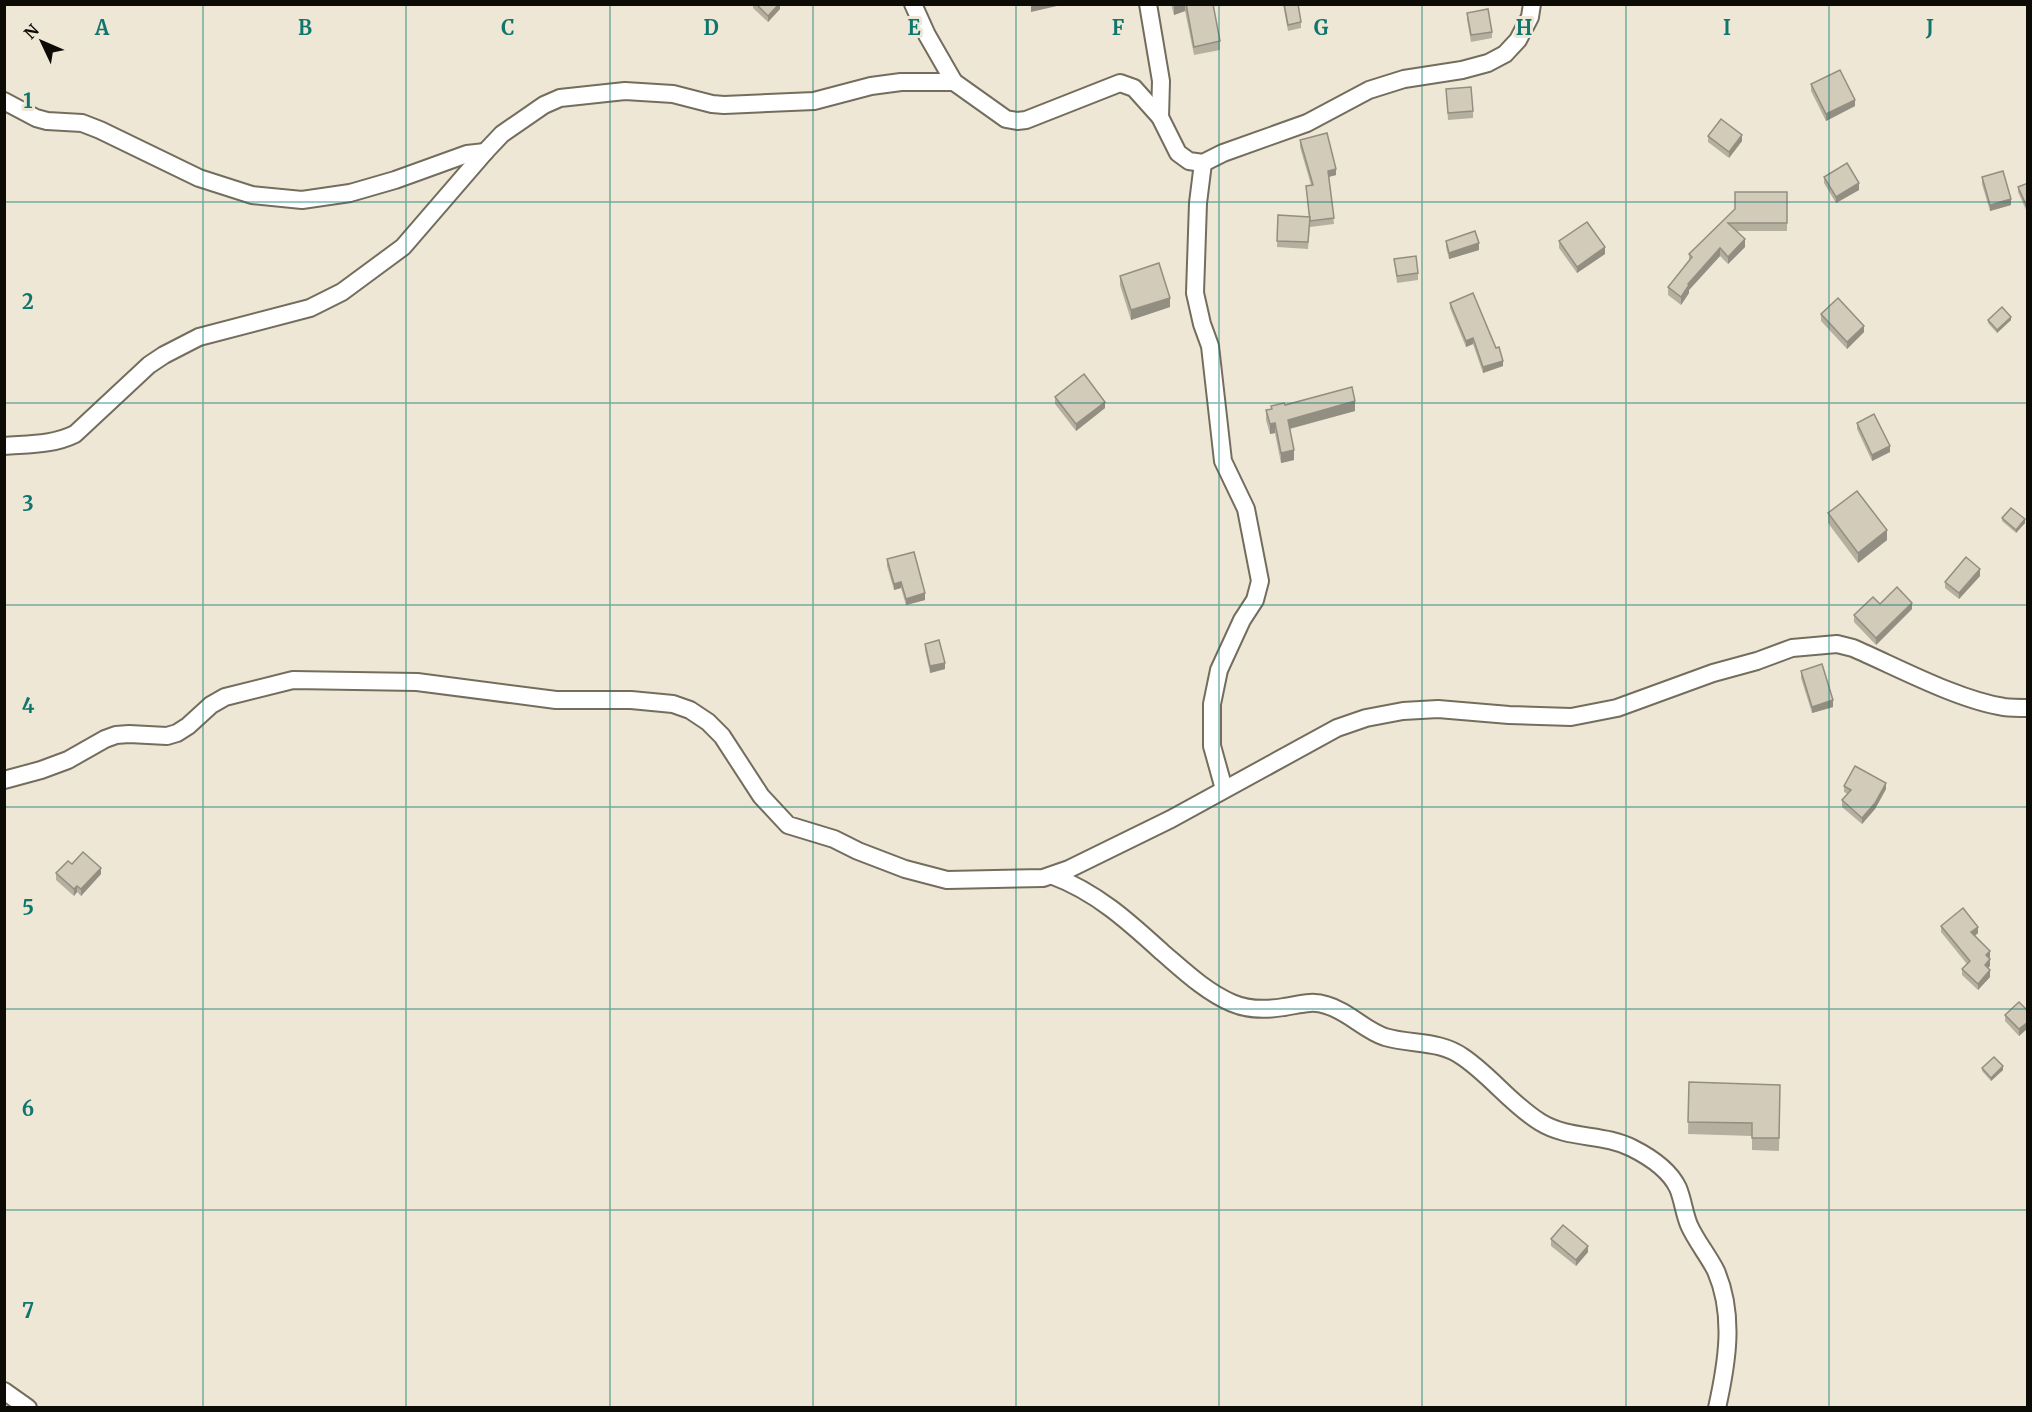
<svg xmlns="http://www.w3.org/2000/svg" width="2032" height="1412" font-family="Merriweather,serif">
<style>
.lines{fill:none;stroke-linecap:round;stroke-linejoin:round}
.minor-casing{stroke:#736d5d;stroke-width:20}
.minor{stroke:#fff;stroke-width:16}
.wall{fill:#b5af9f}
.shaded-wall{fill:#938e82}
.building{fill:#d2cbb9;stroke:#938e82;stroke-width:1.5}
.grid{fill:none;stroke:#0f766e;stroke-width:1.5;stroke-opacity:0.55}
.grid-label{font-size:20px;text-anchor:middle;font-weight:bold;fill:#0f766e;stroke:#eee7d5;stroke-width:6;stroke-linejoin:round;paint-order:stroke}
</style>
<rect width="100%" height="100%" fill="#eee7d5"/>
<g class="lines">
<!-- minor casing -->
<g class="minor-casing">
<g id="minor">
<polyline points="913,4 927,35 954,82"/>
<polyline points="1148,4 1161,81 1160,117 1178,153 1189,161 1203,163 1223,153 1307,123 1369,90 1404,79 1462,70 1488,63 1505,54 1518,40 1530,17 1532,4"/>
<polyline points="4,101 36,118 47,121 82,123 100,130 199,178 252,195 302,200 350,193 395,180 467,154 485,152"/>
<polyline points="1203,163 1198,203 1195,293 1202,324 1210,346 1223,461 1246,509 1260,581 1255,600 1242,620 1219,670 1212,704 1212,746 1224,789"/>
<path d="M4,446C29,444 53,445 75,434L149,365L164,355L199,337L310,308L342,292L403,247L485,152L502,134L544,105L560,98L625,91L673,94L712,104L724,105L814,101L871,86L901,82H954L1006,119L1017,121L1026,120L1120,83L1134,88L1160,117"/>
<path d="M4,780L41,770L68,760L105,739L116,735L129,734L167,736L177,733L188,726L211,705L225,697L293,680L417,682L556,700H631L673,704L690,710L708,722L722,736L761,796L788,825L834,839L858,851L905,869L947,880L1043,878L1069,869L1171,819L1337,728L1366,718L1403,711L1438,709L1509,715L1571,717L1617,708L1713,673L1757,661L1792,648L1837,644L1853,648C1897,667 1958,700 2004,707C2012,708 2020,708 2028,708"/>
<path d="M1053,876C1096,892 1128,921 1162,952C1183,970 1206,992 1232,1003C1248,1010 1266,1010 1284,1007C1298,1005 1312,1000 1326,1005C1348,1011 1364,1030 1385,1037C1412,1045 1439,1040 1463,1057C1491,1076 1511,1104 1540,1122C1569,1140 1603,1133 1632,1148C1650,1157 1669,1169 1678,1188C1683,1200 1684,1213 1689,1225C1696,1241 1708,1255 1716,1271C1735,1315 1727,1363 1717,1408"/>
<polyline points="4,1391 28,1408"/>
</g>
</g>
<!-- minor -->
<use href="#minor" class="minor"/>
</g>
<!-- wall -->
<g class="wall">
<polygon points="753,4 780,4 780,9 768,22 753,8"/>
<polygon points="1171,4 1213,4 1220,41 1220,50 1194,55 1185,11 1174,15"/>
<polygon points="1283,4 1298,4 1301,22 1301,28 1288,31"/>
<polygon points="1467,13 1492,32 1492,38 1471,42 1467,19"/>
<polygon points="1811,84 1855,106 1826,121 1811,91"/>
<polygon points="1446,89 1473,111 1473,118 1448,120"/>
<polygon points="1708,136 1742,141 1729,158 1708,142"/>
<polygon points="1300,140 1336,175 1329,177 1334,224 1310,227 1310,223 1308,249 1277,247 1278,215 1309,217 1306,186 1311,185 1300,147"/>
<polygon points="1824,177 1859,190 1836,203 1824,183"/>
<polygon points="1982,177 2011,205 1990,211 1982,184"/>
<polygon points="2028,183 2027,212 2018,192 2018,187"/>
<polygon points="1787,192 1787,231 1736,231 1745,247 1728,264 1720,256 1689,290 1689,293 1681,305 1668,295 1668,287 1689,261 1689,254 1735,209"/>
<polygon points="1446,241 1479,250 1449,259 1446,247"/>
<polygon points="1559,241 1605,254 1577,273 1559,248"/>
<polygon points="1394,259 1418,273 1418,280 1397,283"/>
<polygon points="1120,276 1170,307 1131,320 1120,285"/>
<polygon points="1450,303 1503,366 1483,373 1473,344 1466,347 1450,308"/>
<polygon points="1821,314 1864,332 1847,349 1821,321"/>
<polygon points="1988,320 2011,320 1997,333 1988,323"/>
<polygon points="1055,397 1105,408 1076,431 1055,404"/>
<polygon points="1285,405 1355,411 1290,429 1294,460 1281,463 1275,433 1270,434 1266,420 1266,410 1271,409 1271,406"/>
<polygon points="1857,423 1890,452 1872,461 1857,429"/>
<polygon points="1828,513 1887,540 1858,563 1828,523"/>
<polygon points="2002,518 2025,523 2016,533 2002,521"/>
<polygon points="887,559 925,600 906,605 901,588 894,590 887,566"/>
<polygon points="1980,576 1959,599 1945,588 1945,582"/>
<polygon points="1880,604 1912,609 1876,645 1854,622 1854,615"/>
<polygon points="925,644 945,669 930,673 925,650"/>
<polygon points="1801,671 1833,707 1812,713 1801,678"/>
<polygon points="1844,786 1886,789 1875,809 1862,824 1842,807 1842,800 1848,794 1844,792"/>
<polygon points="72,864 101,874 81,896 77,892 74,896 56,880 56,873"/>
<polygon points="1941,926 1978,933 1975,936 1990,957 1989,958 1990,966 1988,968 1990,977 1978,990 1962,975 1962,969 1967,964 1941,932"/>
<polygon points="2028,1011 2028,1028 2019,1036 2005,1021 2005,1015"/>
<polygon points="1982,1068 2003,1070 1991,1081 1982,1071"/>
<polygon points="1689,1082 1780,1097 1779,1151 1752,1150 1752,1136 1688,1134"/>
<polygon points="1551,1239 1588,1252 1576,1266 1551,1246"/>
</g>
<!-- shaded-wall -->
<g class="shaded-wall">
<polygon points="779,4 780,4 780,9 768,22 768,16"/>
<polygon points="1034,4 1057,4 1057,6 1031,12 1031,5"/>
<polygon points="1179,4 1185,4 1185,11 1174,15 1174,6"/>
<polygon points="1855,100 1855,106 1826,121 1826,114"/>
<polygon points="1742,135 1742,141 1729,158 1729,152"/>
<polygon points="1336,169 1336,175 1328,177 1328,171"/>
<polygon points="1859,183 1859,190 1836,203 1836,197"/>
<polygon points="2011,199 2011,205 1990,211 1990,205"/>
<polygon points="1745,239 1745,247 1728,264 1728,257"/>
<polygon points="1479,243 1479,250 1449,259 1449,253"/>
<polygon points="1605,247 1605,254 1577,273 1577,267"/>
<polygon points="1720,248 1720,256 1689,290 1689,293 1681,305 1681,297 1688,284"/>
<polygon points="1170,298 1170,307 1131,320 1131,310"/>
<polygon points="2011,317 2011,320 1997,333 1997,330"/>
<polygon points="1864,326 1864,332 1847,349 1847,342"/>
<polygon points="1473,338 1473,344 1466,347 1466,341"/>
<polygon points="1503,361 1503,366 1483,373 1483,367"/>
<polygon points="1355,401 1355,411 1288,429 1288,420"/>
<polygon points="1105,402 1105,408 1076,431 1076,424"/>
<polygon points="1275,423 1275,433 1270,434 1270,424"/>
<polygon points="1890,446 1890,452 1872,461 1872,455"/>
<polygon points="1294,450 1294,460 1281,463 1281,453"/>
<polygon points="2025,519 2025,523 2016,533 2016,530"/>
<polygon points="1887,530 1887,540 1858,563 1858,553"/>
<polygon points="1980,569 1980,576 1959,599 1959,593"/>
<polygon points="901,582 901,588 894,590 894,584"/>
<polygon points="925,593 925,600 906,605 906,599"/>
<polygon points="1912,603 1912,609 1876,645 1876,638"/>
<polygon points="945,663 945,669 930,673 930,666"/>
<polygon points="1833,700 1833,707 1812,713 1812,707"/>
<polygon points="1886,783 1886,789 1875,809 1862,824 1862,818"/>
<polygon points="101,868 101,874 81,896 81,889"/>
<polygon points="77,886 77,892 74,896 74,889"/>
<polygon points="1978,927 1978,933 1971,939 1971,932"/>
<polygon points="1990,951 1990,957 1986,962 1986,955"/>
<polygon points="1990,959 1990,966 1985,971 1985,965"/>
<polygon points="1990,970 1990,977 1978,990 1978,984"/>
<polygon points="2028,1022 2028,1028 2019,1036 2019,1029"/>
<polygon points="2003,1066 2003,1070 1991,1081 1991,1078"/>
<polygon points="1588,1246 1588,1252 1576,1266 1576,1260"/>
</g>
<!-- building -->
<g class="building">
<polygon points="756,4 779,4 768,16"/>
<polygon points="1186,4 1213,4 1220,41 1194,47"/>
<polygon points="1284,4 1298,4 1301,22 1288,25"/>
<polygon points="1488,9 1492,32 1471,35 1467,13"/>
<polygon points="1840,70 1855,100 1826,114 1811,84"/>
<polygon points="1471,87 1473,111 1448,113 1446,89"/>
<polygon points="1721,119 1742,135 1729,152 1708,136"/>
<polygon points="1327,133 1336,169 1328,171 1334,218 1310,221 1306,186 1313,185 1300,140"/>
<polygon points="1847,163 1859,183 1836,197 1824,177"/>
<polygon points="2003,171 2011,199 1990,205 1982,177"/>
<polygon points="2028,183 2028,207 2027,207 2018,187"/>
<polygon points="1735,192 1787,192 1787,223 1728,223 1745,239 1728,257 1720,248 1688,284 1689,285 1681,297 1668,287 1692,257 1689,254 1735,209"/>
<polygon points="1278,215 1310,217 1308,242 1277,241"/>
<polygon points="1587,222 1605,247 1577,267 1559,241"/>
<polygon points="1475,231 1479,243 1449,253 1446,241"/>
<polygon points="1416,256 1418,273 1397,276 1394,259"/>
<polygon points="1159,263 1170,298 1131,310 1120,276"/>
<polygon points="1473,293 1496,348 1499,347 1503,361 1483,367 1473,338 1466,341 1450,303"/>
<polygon points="1838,298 1864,326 1847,342 1821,314"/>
<polygon points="2002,307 2011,317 1997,330 1988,320"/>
<polygon points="1084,374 1105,402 1076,424 1055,397"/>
<polygon points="1352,387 1355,401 1288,420 1294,450 1281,453 1275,423 1270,424 1266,410 1272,409 1271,406 1284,403 1285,405"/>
<polygon points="1874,414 1890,446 1872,455 1857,423"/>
<polygon points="1857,491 1887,530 1858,553 1828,513"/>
<polygon points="2011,508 2025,519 2016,530 2002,518"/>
<polygon points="914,552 925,593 906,599 901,582 894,584 887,559"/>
<polygon points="1966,557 1980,569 1959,593 1945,582"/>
<polygon points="1897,587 1912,603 1876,638 1854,615 1873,597 1880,604"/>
<polygon points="939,640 945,663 930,666 925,644"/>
<polygon points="1822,664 1833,700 1812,707 1801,671"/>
<polygon points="1855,766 1886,783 1875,803 1862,818 1842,800 1851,790 1844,786"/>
<polygon points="83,852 101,868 81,889 77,886 74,889 56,873 68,861 72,864"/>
<polygon points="1963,908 1978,927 1971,932 1990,951 1986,955 1990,959 1985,965 1990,970 1978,984 1962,969 1970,961 1941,926"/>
<polygon points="2019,1002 2028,1011 2028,1022 2019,1029 2005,1015"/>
<polygon points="1994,1057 2003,1066 1991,1078 1982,1068"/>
<polygon points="1689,1082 1780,1085 1779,1138 1752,1138 1752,1123 1688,1122"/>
<polygon points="1563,1225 1588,1246 1576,1260 1551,1239"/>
</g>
<!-- grid -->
<path class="grid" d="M203,4V1408M406,4V1408M610,4V1408M813,4V1408M1016,4V1408M1219,4V1408M1422,4V1408M1626,4V1408M1829,4V1408M4,202H2028M4,403H2028M4,605H2028M4,807H2028M4,1009H2028M4,1210H2028"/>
<g class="grid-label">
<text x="102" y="35">A</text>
<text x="305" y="35">B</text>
<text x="508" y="35">C</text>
<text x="711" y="35">D</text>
<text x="914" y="35">E</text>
<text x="1118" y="35">F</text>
<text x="1321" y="35">G</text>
<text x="1524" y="35">H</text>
<text x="1727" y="35">I</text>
<text x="1930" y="35">J</text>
<text x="28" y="108">1</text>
<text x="28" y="309">2</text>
<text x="28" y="511">3</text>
<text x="28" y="713">4</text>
<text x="28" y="915">5</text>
<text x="28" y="1116">6</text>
<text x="28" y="1318">7</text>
</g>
<!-- border -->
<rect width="2032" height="1412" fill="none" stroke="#0d0b06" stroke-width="12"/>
<!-- north arrow -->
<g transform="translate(42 42) rotate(314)" stroke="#eee7d5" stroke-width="4.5" paint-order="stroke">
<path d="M0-4.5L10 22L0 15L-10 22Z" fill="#0d0b06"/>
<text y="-9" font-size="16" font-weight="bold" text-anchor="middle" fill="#0d0b06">N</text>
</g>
</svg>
